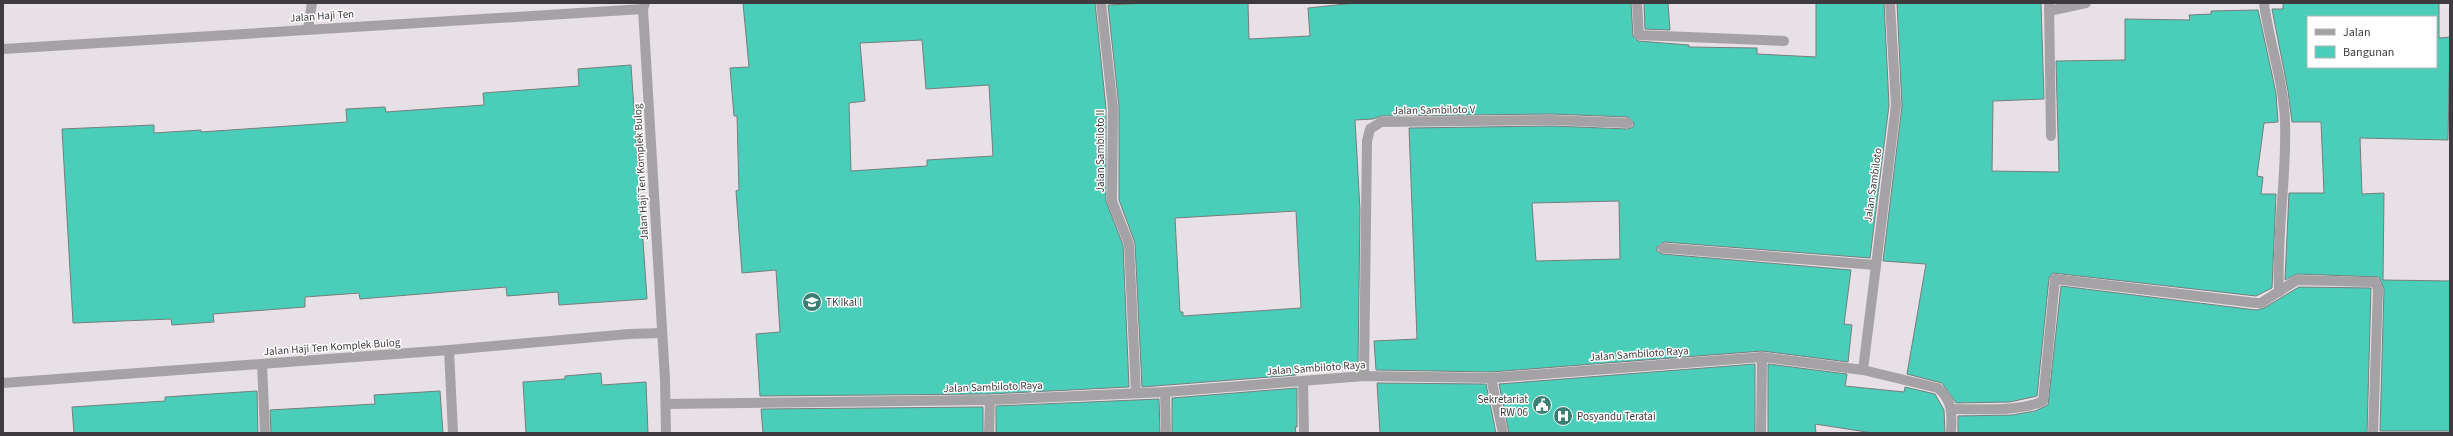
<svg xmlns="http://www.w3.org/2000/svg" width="2453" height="436" font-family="'Source Sans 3',sans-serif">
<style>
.building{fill:#4bceb9;stroke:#757e7c;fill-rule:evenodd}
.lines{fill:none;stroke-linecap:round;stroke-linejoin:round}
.service{stroke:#a5a2a5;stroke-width:10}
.minor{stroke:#a5a2a5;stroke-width:10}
.labels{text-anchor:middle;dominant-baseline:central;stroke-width:3;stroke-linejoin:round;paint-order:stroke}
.street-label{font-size:11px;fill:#3e3b3e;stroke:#fff}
.poi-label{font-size:11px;fill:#3e3b3e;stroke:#fff;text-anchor:start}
</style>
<rect width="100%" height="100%" fill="#e7e0e6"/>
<!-- building -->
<g class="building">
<path d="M743,3H1095L1106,108V201L1123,245L1129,387L990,394L760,396L756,334L780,332L776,270L742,273L736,191L739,190L737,116H734L730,68L749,67ZM922,40L926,89L989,85L993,156L927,160V166L851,171L849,103L865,101L860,43Z"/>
<path d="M1150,3H1248L1249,39L1310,36L1308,8L1355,3H1631L1633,36L1638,41L1689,45V47L1757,48V54L1816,57V3H1884L1889,105L1870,258L1664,242L1657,247V251L1662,254L1851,270L1844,324L1852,325L1848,362L1762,351L1491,372L1376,370L1374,341L1417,339L1409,128L1552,126L1628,129L1633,127L1634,123L1628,117L1552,114L1381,116L1373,119L1355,120L1360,210L1358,366L1296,369V375L1142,387L1135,243L1119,200V107L1108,5ZM1619,201L1620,259L1536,261L1532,203ZM1296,211L1301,308L1183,316V312H1180L1175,218Z"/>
<polygon points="1644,3 1668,3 1670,30 1645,29"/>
<polygon points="1897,3 2041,3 2044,99 1993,101 1992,171 2059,172 2056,61 2125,60 2125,19 2190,20 2189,15 2211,14 2211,11 2258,10 2276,93 2278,122 2264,123 2257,176 2263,177 2261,194 2276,194 2272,288 2256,296 2053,273 2049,278 2037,396 2010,402 1956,403 1942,383 1907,374 1926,264 1883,261 1902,106"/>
<path d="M2283,3H2439V38L2450,37L2448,140L2360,138L2362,194L2384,193L2383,280L2450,281V431H2380L2384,289L2379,277L2297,274L2285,280L2289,193H2324L2321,122H2292L2288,91L2272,9H2283ZM2308,17H2436V67H2308Z"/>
<polygon points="631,65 647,299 559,305 558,292 507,296 506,287 360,299 359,293 305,297 305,307 213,314 214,322 172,325 171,319 73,323 62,129 154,125 154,133 201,130 201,132 347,122 346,109 385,107 386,112 484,105 483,93 579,86 578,69"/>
<polygon points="2061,286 2256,310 2264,308 2299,287 2371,288 2367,433 1958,433 1958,416 2012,415 2035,411 2048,405"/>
<polygon points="1755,364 1755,433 1509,433 1499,384"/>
<polygon points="1768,364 1847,374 1845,386 1904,392 1905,387 1935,394 1944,410 1945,433 1873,433 1815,424 1816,433 1768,433"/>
<polygon points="601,373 602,385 646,382 648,433 526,433 523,382 565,379 565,376"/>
<polygon points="1377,383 1486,384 1496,433 1380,433"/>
<polygon points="1297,388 1297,427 1295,427 1296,433 1172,433 1172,398"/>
<polygon points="257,391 258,433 74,433 72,407 165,401 165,397"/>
<polygon points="440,391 443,433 271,433 270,410 375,404 374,395"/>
<polygon points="1159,399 1160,433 996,433 996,406"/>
<polygon points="983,407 983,433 763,433 761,409"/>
</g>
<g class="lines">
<!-- service -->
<polyline class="service" points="308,29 312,3"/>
<!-- minor -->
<g class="minor">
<polyline points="645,3 643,9 665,379 666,433"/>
<polyline points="1101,3 1113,108 1112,201 1129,244 1136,393"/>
<polyline points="1637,3 1639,35 1784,41"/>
<polyline points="2049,3 2051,136"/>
<path d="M2264,3C2269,43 2284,82 2285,122C2287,179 2276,235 2279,292"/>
<polyline points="2049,11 2086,3"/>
<polyline points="3,49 643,9"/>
<polyline points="1663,248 1875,265"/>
<polyline points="449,350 453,433"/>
<polyline points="262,364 265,433"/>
<polyline points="1863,370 1896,105 1890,3"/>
<polyline points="1364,376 1367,141 1370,129 1381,122 1552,120 1628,123"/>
<polyline points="1491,378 1503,433"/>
<polyline points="1303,381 1304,433"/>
<polyline points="3,383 449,350 629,334 662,333"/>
<polyline points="1165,392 1166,433"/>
<path d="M666,404L990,400L1165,392L1364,376L1491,378L1762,357L1863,370L1938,388C1953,401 1952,414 1951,433"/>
<path d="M1952,409C1978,409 2020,412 2043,401L2055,279L2256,303H2261L2297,280L2369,282H2375L2378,289L2373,433"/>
<polyline points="989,433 990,400"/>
<polyline points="1761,433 1762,357"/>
</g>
</g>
<!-- icons -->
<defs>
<g id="school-disc" transform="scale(1)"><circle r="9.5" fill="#3b7f73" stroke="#fff"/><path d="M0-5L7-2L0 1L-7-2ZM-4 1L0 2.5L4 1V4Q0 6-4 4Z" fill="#fff"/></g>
<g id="civic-disc" transform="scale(1)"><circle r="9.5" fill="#3b7f73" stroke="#fff"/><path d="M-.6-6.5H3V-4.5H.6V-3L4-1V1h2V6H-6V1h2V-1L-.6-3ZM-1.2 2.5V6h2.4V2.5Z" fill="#fff"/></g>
<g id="hospital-disc" transform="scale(1)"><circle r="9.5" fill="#3b7f73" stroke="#fff"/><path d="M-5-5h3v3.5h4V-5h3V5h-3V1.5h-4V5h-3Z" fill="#fff"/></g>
</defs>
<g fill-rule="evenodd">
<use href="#school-disc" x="812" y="302"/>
<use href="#civic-disc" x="1542" y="405"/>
<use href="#hospital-disc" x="1563" y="416"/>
</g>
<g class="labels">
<!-- street labels -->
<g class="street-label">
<text transform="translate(322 16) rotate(-4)">Jalan Haji Ten</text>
<text transform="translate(1434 110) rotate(-1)">Jalan Sambiloto V</text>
<text transform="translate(1100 151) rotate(-90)">Jalan Sambiloto II</text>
<text transform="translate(641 172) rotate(-93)">Jalan Haji Ten Komplek Bulog</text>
<text transform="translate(1873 185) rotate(-82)">Jalan Sambiloto</text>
<text transform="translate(332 347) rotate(-4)">Jalan Haji Ten Komplek Bulog</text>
<text transform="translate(1639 354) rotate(-4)">Jalan Sambiloto Raya</text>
<text transform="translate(1316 368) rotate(-4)">Jalan Sambiloto Raya</text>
<text transform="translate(993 387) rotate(-2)">Jalan Sambiloto Raya</text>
</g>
<!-- poi labels -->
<g class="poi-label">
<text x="826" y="302">TK Ikal I</text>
<text x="1528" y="399" text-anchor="end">Sekretariat<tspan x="1528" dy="13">RW 06</tspan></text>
<text x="1577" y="416">Posyandu Teratai</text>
</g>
</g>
<!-- border -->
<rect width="2453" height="436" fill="none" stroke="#3e3b3e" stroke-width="8"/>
<!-- legend -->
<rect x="2307" y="16" width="130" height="52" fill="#ffffff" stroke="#b2b1b2"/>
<rect x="2315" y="29" width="20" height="6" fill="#a5a2a5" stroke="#b2b1b2"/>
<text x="2343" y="36" font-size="12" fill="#3e3b3e">Jalan</text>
<rect x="2315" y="46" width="20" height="12" fill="#4bceb9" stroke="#b2b1b2"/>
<text x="2343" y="56" font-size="12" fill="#3e3b3e">Bangunan</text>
</svg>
